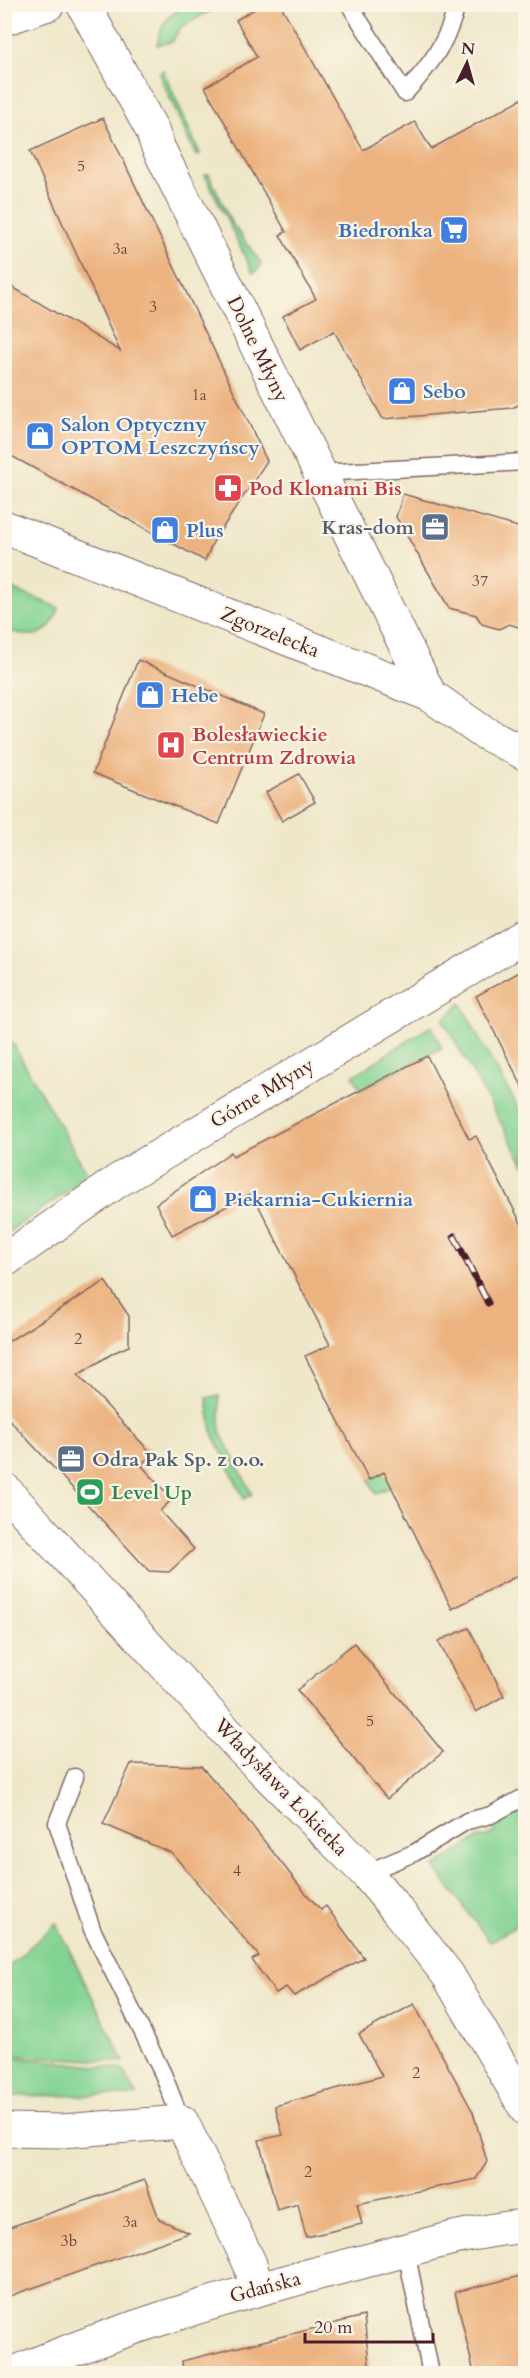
<svg xmlns="http://www.w3.org/2000/svg" width="530" height="2378" font-family="Cardo,serif">
<style>
.green{fill:#82d393;stroke:#66795f;stroke-width:1.5}
.building{fill:#ecb27f}
.lines{fill:none;stroke-linecap:round;stroke-linejoin:round}
.service-casing{stroke:#836562;stroke-width:19}
.minor-casing{stroke:#836562;stroke-width:35}
.tertiary-casing{stroke:#836562;stroke-width:35}
.service{stroke:#fff;stroke-width:16}
.minor{stroke:#fff;stroke-width:33}
.tertiary{stroke:#fff;stroke-width:33}
.rail-casing{stroke:#4a1f2b;stroke-width:7}
.rail{stroke:#fcf5e5;stroke-width:4.5;stroke-dasharray:14;stroke-linecap:butt}
.labels{text-anchor:middle;dominant-baseline:central;stroke-width:4.5;stroke-linejoin:round;paint-order:stroke}
.number-label{font-size:16px;fill:#724440}
.shop-label{font-size:20px;font-weight:bold;fill:#366cbe;stroke:#fcf5e5;text-anchor:start}
.street-label{font-size:20px;fill:#4a1f2b;stroke:#fcf5e5}
.health-label{font-size:20px;font-weight:bold;fill:#be3a42;stroke:#fcf5e5;text-anchor:start}
.service-label{font-size:20px;font-weight:bold;fill:#4e5e75;stroke:#fcf5e5;text-anchor:end}
.leisure-label{font-size:20px;font-weight:bold;fill:#27864d;stroke:#fcf5e5;text-anchor:start}
</style>
<rect width="100%" height="100%" fill="#fcf5e5"/>
<filter id="ink" filterUnits="userSpaceOnUse"><feTurbulence type="fractalNoise" baseFrequency=".0167" numOctaves="2"/><feDisplacementMap in="SourceGraphic" scale="12" xChannelSelector="R" yChannelSelector="G"/><feConvolveMatrix kernelMatrix="1 2 1 2 8 2 1 2 1" color-interpolation-filters="sRGB"/></filter>
<filter id="wash" filterUnits="userSpaceOnUse"><feTurbulence type="fractalNoise" baseFrequency=".008" numOctaves="4" result="noise"/><feDisplacementMap in="SourceGraphic" scale="24" xChannelSelector="R" yChannelSelector="G"/><feGaussianBlur stdDeviation="1.35" result="paint"/><feColorMatrix in="noise" values="0 0 0 0 0 0 0 0 0 0 0 0 0 0 0 0 0 1.4 0 .05"/><feComposite in="paint" operator="in"/></filter>
<g filter="url(#wash)">
<rect width="100%" height="100%" fill="#eee7c9"/>
<!-- green -->
<g class="green">
<path d="M186,5H220L180,28L172,42L157,45C162,21 165,18 186,5Z"/>
<polygon points="163,70 200,154 196,156 159,74"/>
<polygon points="209,174 231,222 261,263 258,270 253,273 205,175"/>
<path d="M5,586L59,608C49,638 32,640 5,629Z"/>
<polygon points="461,1003 482,1044 525,1119 525,1166 443,1020"/>
<polygon points="431,1026 442,1048 361,1090 353,1076"/>
<polygon points="5,1039 13,1044 89,1177 5,1234"/>
<polygon points="219,1396 221,1434 252,1494 244,1499 212,1431 207,1398"/>
<polygon points="456,1435 464,1449 376,1494 369,1480"/>
<polygon points="525,1806 525,1920 490,1942 434,1867 478,1838 487,1837 495,1832 492,1826"/>
<polygon points="56,1923 124,2062 11,2055 5,2047 5,1970"/>
<polygon points="5,2056 123,2069 137,2095 5,2096"/>
</g>
<g id="blocks">
<!-- building -->
<g class="building">
<polygon points="263,4 280,4 363,150 415,122 431,149 525,97 525,402 512,408 383,419 334,331 300,350 283,316 316,299 280,235 286,232 205,87 257,57 236,20"/>
<polygon points="103,118 267,461 213,542 205,561 4,452 4,282 120,351 30,151"/>
<polygon points="403,494 525,529 525,629 509,624 499,629 482,624 476,615 449,608 396,517"/>
<polygon points="138,660 264,714 219,824 93,773"/>
<polygon points="299,774 315,802 282,821 266,792"/>
<polygon points="525,969 525,1092 476,996"/>
<polygon points="427,1056 469,1139 476,1136 525,1231 525,1572 452,1609 384,1472 369,1480 305,1356 330,1345 252,1193 172,1235 156,1204 231,1152 233,1156"/>
<polygon points="105,1281 129,1316 129,1346 113,1353 78,1375 152,1454 141,1465 172,1499 160,1511 194,1549 169,1572 149,1571 4,1414 4,1344"/>
<polygon points="469,1628 504,1696 476,1712 438,1641"/>
<polygon points="354,1643 443,1752 387,1799 297,1690"/>
<polygon points="131,1764 201,1766 235,1804 302,1889 321,1910 326,1906 364,1958 294,1996 286,1987 276,1993 252,1960 259,1956 172,1853 103,1824"/>
<polygon points="414,2004 473,2112 487,2162 476,2179 357,2204 362,2224 306,2237 298,2204 277,2210 259,2140 283,2135 275,2106 382,2076 359,2034"/>
<polygon points="145,2180 159,2219 189,2233 4,2298 4,2229"/>
<polygon points="525,2275 525,2373 474,2373 455,2292"/>
<polygon points="364,2316 370,2373 183,2373 182,2361"/>
</g>
</g>
</g>
<g filter="url(#ink)">
<use href="#blocks" fill-opacity="0" stroke="#836562" stroke-width="1.5"/>
<g class="lines">
<!-- service casing -->
<g class="service-casing">
<g id="service">
<path d="M349,4L405,93C429,67 449,40 457,4"/>
<polyline points="318,473 526,462"/>
<polyline points="75,1777 57,1823 92,1929 163,2074 182,2122"/>
<polyline points="366,1873 414,1853 467,1821 491,1815 526,1796"/>
<polyline points="406,2251 431,2374"/>
</g>
</g>
<!-- minor casing -->
<g class="minor-casing">
<g id="minor">
<polyline points="4,1261 116,1182 526,935"/>
<polyline points="4,2130 61,2131 182,2122 250,2264 257,2288"/>
<path d="M12,2374C125,2326 242,2292 362,2262C416,2248 470,2231 526,2226"/>
</g>
</g>
<!-- tertiary casing -->
<g class="tertiary-casing">
<g id="tertiary">
<polyline points="83,4 152,130 157,145 430,695"/>
<polyline points="4,19 48,4"/>
<polyline points="4,527 430,695 481,731 526,754"/>
<polyline points="4,1489 241,1748 366,1873 397,1910 448,1975 526,2109"/>
</g>
</g>
<!-- service -->
<use href="#service" class="service"/>
<!-- minor -->
<use href="#minor" class="minor"/>
<!-- tertiary -->
<use href="#tertiary" class="tertiary"/>
<!-- rail casing -->
<g class="rail-casing">
<polyline id="rail" points="454,1236 488,1303"/>
</g>
<!-- rail -->
<use href="#rail" class="rail"/>
</g>
</g>
<!-- icons -->
<defs>
<g id="supermarket-square" transform="scale(1.5)"><rect x="-9" y="-9" width="18" height="18" rx="4" fill="#3f7fe0" stroke="#fcf5e5"/><path d="M-6-5.5h2.5l.6 2H6L4.5 2H-2.5L-4.4-4H-6ZM-1.5 3.2a1.3 1.3 0 1 0 .1 0ZM3 3.2a1.3 1.3 0 1 0 .1 0Z" fill="#fff"/></g>
<g id="shop-square" transform="scale(1.5)"><rect x="-9" y="-9" width="18" height="18" rx="4" fill="#3f7fe0" stroke="#fcf5e5"/><path d="M-5-2.5h2.3a2.7 3.5 0 0 1 5.4 0H5L5.5 6h-11ZM-1.5-2.5h3a1.5 2.3 0 0 0-3 0Z" fill="#fff"/></g>
<g id="pharmacy-square" transform="scale(1.5)"><rect x="-9" y="-9" width="18" height="18" rx="4" fill="#e0444e" stroke="#fcf5e5"/><path d="M-2-6h4v4h4v4h-4v4h-4v-4h-4v-4h4Z" fill="#fff"/></g>
<g id="office-square" transform="scale(1.5)"><rect x="-9" y="-9" width="18" height="18" rx="4" fill="#5c6f8a" stroke="#fcf5e5"/><path d="M-6-3h4V-5.5h4V-3h4V5H-6ZM-1-4.5V-3h2v-1.5ZM-6 0V1H6V0Z" fill="#fff"/></g>
<g id="hospital-square" transform="scale(1.5)"><rect x="-9" y="-9" width="18" height="18" rx="4" fill="#e0444e" stroke="#fcf5e5"/><path d="M-5-5h3v3.5h4V-5h3V5h-3V1.5h-4V5h-3Z" fill="#fff"/></g>
<g id="stadium-square" transform="scale(1.5)"><rect x="-9" y="-9" width="18" height="18" rx="4" fill="#2e9e5b" stroke="#fcf5e5"/><path d="M0-5a6.5 5 0 1 0 0 10a6.5 5 0 1 0 0-10ZM-3.5-1.8h7v3.6h-7Z" fill="#fff"/></g>
</defs>
<g fill-rule="evenodd">
<use href="#supermarket-square" x="454" y="230"/>
<use href="#shop-square" x="402" y="391"/>
<use href="#shop-square" x="40" y="436"/>
<use href="#pharmacy-square" x="228" y="488"/>
<use href="#office-square" x="435" y="527"/>
<use href="#shop-square" x="165" y="530"/>
<use href="#shop-square" x="150" y="695"/>
<use href="#hospital-square" x="171" y="745"/>
<use href="#shop-square" x="203" y="1199"/>
<use href="#office-square" x="71" y="1459"/>
<use href="#stadium-square" x="90" y="1492"/>
</g>
<g class="labels">
<!-- number labels -->
<g class="number-label">
<text x="81" y="166">5</text>
<text x="120" y="249">3a</text>
<text x="153" y="307">3</text>
<text x="199" y="395">1a</text>
<text x="480" y="581">37</text>
<text x="78" y="1339">2</text>
<text x="370" y="1721">5</text>
<text x="237" y="1871">4</text>
<text x="416" y="2073">2</text>
<text x="308" y="2172">2</text>
<text x="130" y="2222">3a</text>
<text x="69" y="2241">3b</text>
</g>
<!-- shop labels -->
<g class="shop-label">
<text x="433" y="230" text-anchor="end">Biedronka</text>
<text x="423" y="391">Sebo</text>
<text x="61" y="424">Salon Optyczny<tspan x="61" dy="23">OPTOM Leszczyńscy</tspan></text>
<text x="186" y="530">Plus</text>
<text x="171" y="695">Hebe</text>
<text x="224" y="1199">Piekarnia-Cukiernia</text>
</g>
<!-- street labels -->
<g class="street-label">
<text transform="translate(258 349) rotate(64)">Dolne Młyny</text>
<text transform="translate(270 632) rotate(22)">Zgorzelecka</text>
<text transform="translate(262 1093) rotate(-31)">Górne Młyny</text>
<text transform="translate(281 1787) rotate(46)">Władysława Łokietka</text>
<text transform="translate(265 2287) rotate(-15)">Gdańska</text>
</g>
<!-- health labels -->
<g class="health-label">
<text x="249" y="488">Pod Klonami Bis</text>
<text x="192" y="734">Bolesławieckie<tspan x="192" dy="23">Centrum Zdrowia</tspan></text>
</g>
<!-- service labels -->
<g class="service-label">
<text x="414" y="527">Kras-dom</text>
<text x="92" y="1459" text-anchor="start">Odra Pak Sp. z o.o.</text>
</g>
<!-- leisure labels -->
<g class="leisure-label">
<text x="111" y="1492">Level Up</text>
</g>
</g>
<!-- margin -->
<rect width="530" height="2378" fill="none" stroke="#fcf5e5" stroke-width="24"/>
<!-- north arrow -->
<g transform="translate(467 63) rotate(5)" stroke="#fcf5e5" stroke-width="4.5" paint-order="stroke">
<path d="M0-4.5L10 22L0 15L-10 22Z" fill="#4a1f2b"/>
<text y="-9" font-size="16" font-weight="bold" text-anchor="middle" fill="#4a1f2b">N</text>
</g>
<!-- scale -->
<path d="M305 2333v9h128v-9" fill="none" stroke="#4a1f2b" stroke-width="3"/>
<text x="314" y="2333" font-size="18" fill="#4a1f2b" stroke="#fcf5e5" stroke-width="4.5" paint-order="stroke">20 m</text>
</svg>
